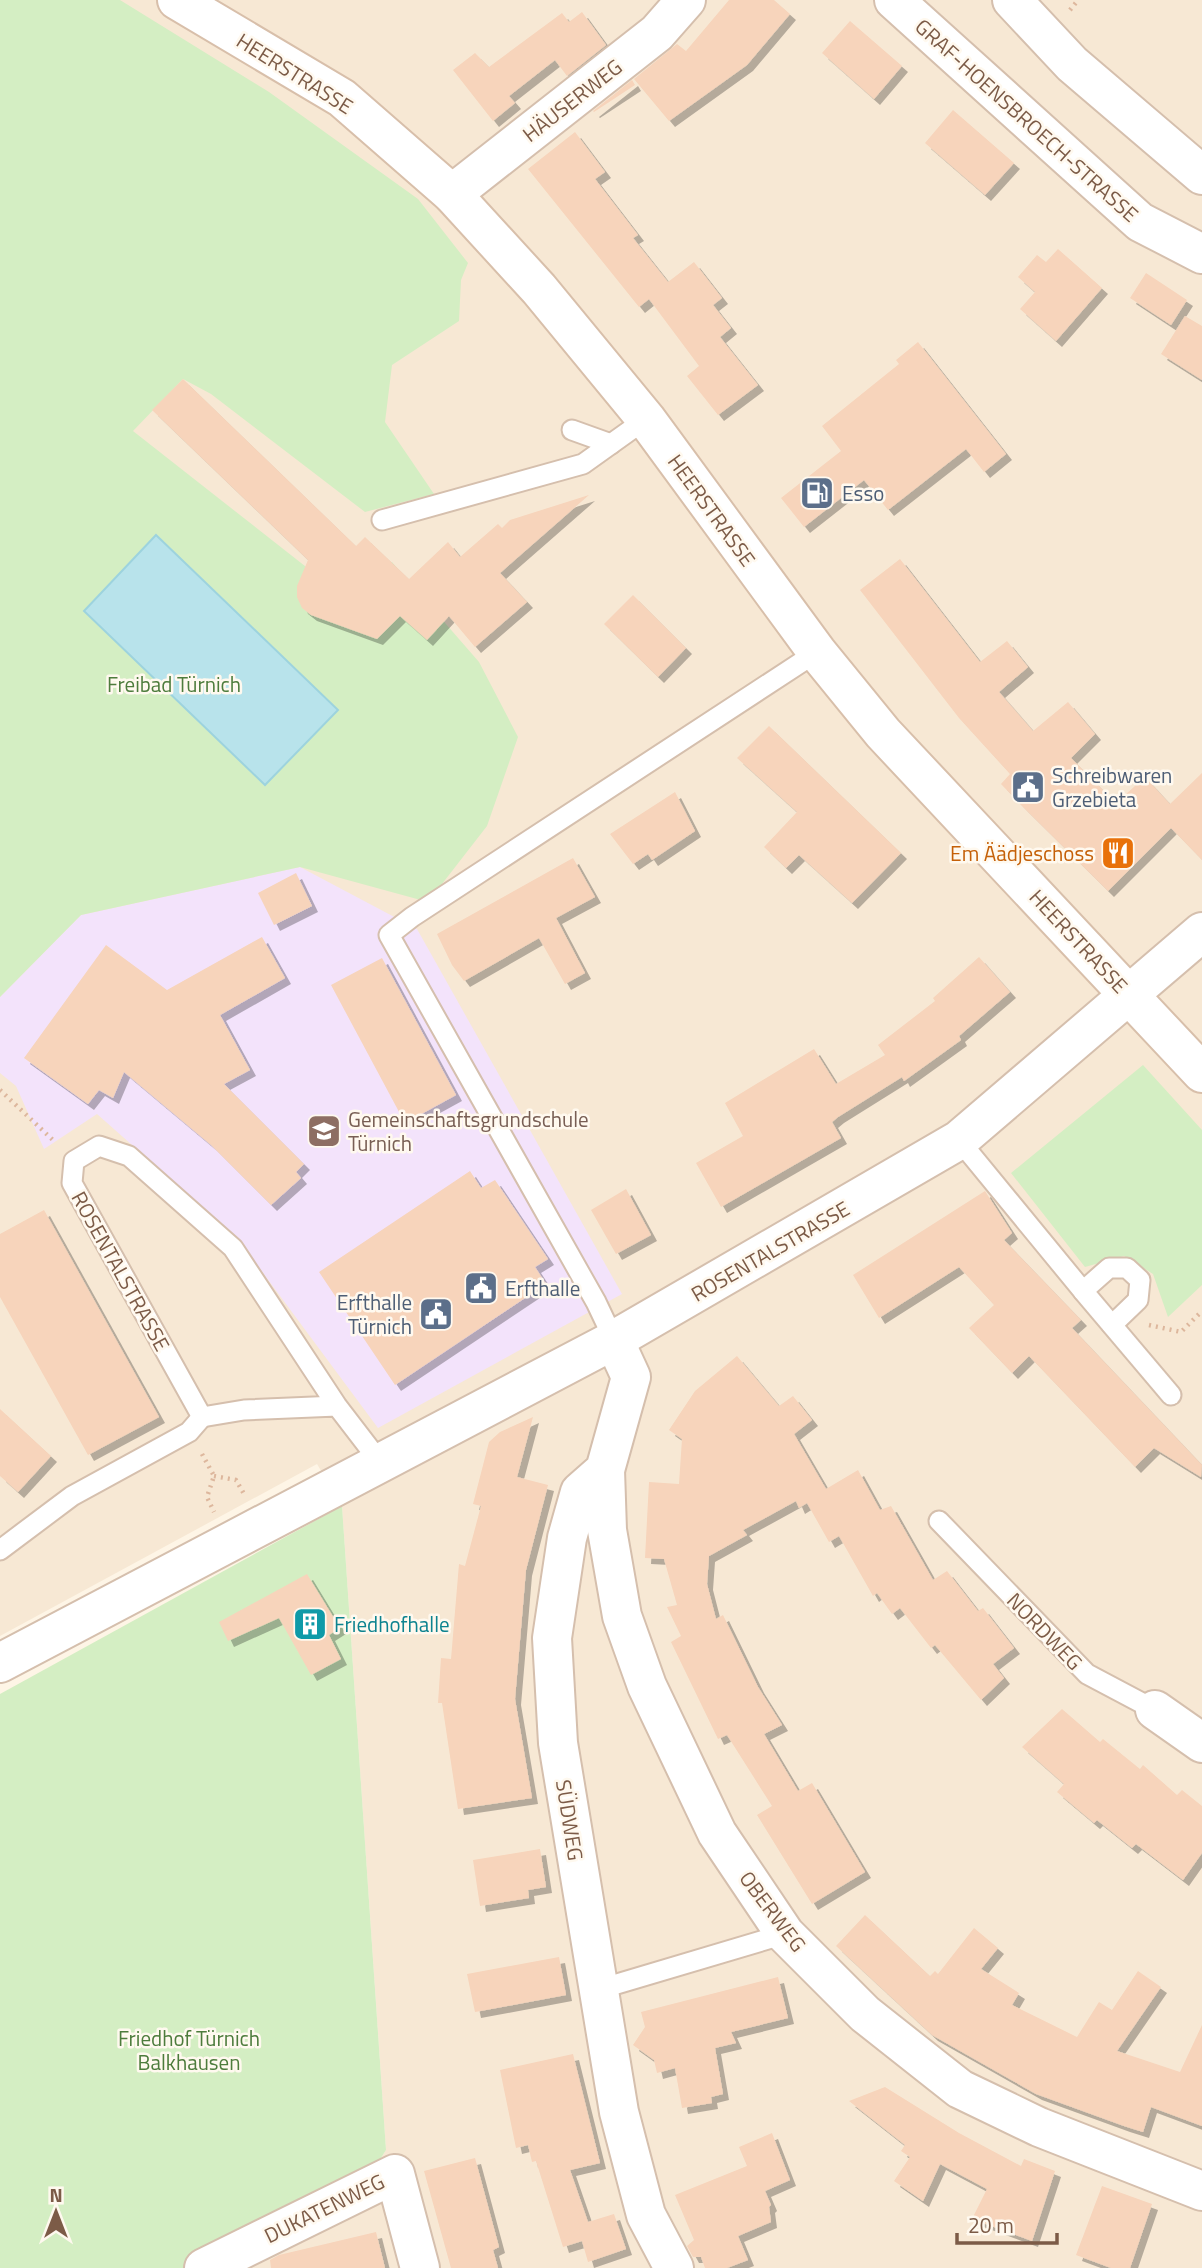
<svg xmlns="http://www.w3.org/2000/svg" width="1202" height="2268" font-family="'Titillium Web',sans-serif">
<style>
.residential{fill:#f7e8d4}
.education{fill:#f3e3fb}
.green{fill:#d4eec3}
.water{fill:#b8e3eb;stroke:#9dd3de;stroke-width:2}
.building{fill:#f7d4bb;filter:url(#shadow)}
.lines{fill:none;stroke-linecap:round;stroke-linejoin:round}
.lane-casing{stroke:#d5bfad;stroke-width:23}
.street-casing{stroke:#d5bfad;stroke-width:42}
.secondary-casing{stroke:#d8bfaa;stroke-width:42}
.path{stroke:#ddb79d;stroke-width:4.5;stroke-dasharray:2 5;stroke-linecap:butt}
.lane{stroke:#fff;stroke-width:19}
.street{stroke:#fff;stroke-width:38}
.secondary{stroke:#fff;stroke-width:38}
.labels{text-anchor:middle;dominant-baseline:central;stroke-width:5;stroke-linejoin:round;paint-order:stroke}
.street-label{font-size:21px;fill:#7c5b47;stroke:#fff9ef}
.service-label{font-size:21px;fill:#4e5e75;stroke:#fff9ef;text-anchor:start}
.park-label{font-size:21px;fill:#4d7c3c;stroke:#fff9ef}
.food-label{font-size:21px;fill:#c56008;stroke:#fff9ef;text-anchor:end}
.education-label{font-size:21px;fill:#785e54;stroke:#fff9ef;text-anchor:start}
.culture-label{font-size:21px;fill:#0d838f;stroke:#fff9ef;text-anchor:start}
</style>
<defs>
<filter id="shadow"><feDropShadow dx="6" dy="6" stdDeviation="0" flood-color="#0004"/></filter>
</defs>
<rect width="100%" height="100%" fill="#fef5e6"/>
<!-- residential -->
<polygon class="residential" points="0,0 1202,0 1202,2268 184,2268 369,2177 386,2150 342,1506 317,1464 0,1636"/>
<!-- education -->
<polygon class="education" points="300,867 417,929 622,1294 378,1428 237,1238 97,1114 44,1149 16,1086 0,1073 0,997 81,915"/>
<!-- green -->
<g class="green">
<polygon points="0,0 120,0 269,92 418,199 468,263 461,280 459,321 392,365 385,422 434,494 365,512 211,394 183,379 133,431 352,603 392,562 479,662 518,737 487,826 428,902 300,867 81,915 0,997"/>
<polygon points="1143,1065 1202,1130 1202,1285 1168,1317 1153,1274 1124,1256 1085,1267 1011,1173"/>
<polygon points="342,1506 386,2150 369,2177 184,2268 0,2268 0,1694"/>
</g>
<!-- water -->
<polygon class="water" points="156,535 338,710 265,785 84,611"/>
<!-- building -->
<g class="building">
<polygon points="729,0 774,0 790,14 747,65 669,121 634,79 677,44 686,51"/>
<polygon points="582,12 606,45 567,76 555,60 509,96 515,103 493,121 453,70 475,53 489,67 562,13 569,22"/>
<polygon points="850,21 902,66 874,99 822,53"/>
<polygon points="632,80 635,85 594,112 593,111"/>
<polygon points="953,110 1014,163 985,195 925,143"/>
<polygon points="575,132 605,172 595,179 638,235 633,238 668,282 694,262 722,298 713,305 731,328 720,337 758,385 718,415 687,376 699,366 649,299 639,307 528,169"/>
<polygon points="1058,249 1102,288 1056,341 1020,309 1035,292 1018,277 1037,255 1046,262"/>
<polygon points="1146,273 1187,300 1171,325 1130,298"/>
<polygon points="1185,316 1202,326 1202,380 1161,354"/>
<polygon points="918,342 1006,454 984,472 966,449 888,510 864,480 804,527 781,498 841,451 822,426 899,364 896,360"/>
<polygon points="183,379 356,546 365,537 409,579 448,542 460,557 498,524 502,528 510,520 589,495 500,573 527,602 475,647 449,616 427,640 400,616 377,639 311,615 302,608 297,597 297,586 308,560 152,410"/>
<polygon points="900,559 980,662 1007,641 1028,667 999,692 1033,731 1068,702 1095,734 1071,758 1116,803 1145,777 1170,804 1202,773 1202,860 1171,828 1108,891 1023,807 1001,784 1010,774 959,718 860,590"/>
<polygon points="633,595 686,648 658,677 604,624"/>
<polygon points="769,726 901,853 852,903 799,855 786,868 764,847 797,812 737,758"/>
<polygon points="675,792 695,831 652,860 648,854 633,864 610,834"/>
<polygon points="573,858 595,897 556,918 585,973 565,984 539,938 464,981 452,965 437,934"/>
<polygon points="296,873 312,906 274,925 258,893"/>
<polygon points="262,937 285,978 220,1015 250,1070 224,1084 304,1164 296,1172 301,1178 271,1205 211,1145 124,1072 113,1098 99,1090 88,1104 24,1058 106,945 167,990"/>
<polygon points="979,957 1010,992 959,1036 961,1040 904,1081 902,1077 838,1117 832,1122 841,1138 721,1207 696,1163 743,1136 725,1103 814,1049 836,1084 885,1055 878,1045 935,1001 933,998"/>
<polygon points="382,958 456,1095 405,1123 331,985"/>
<polygon points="470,1171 481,1188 495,1180 548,1259 535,1267 546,1284 395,1385 319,1272"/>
<polygon points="626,1189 651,1235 616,1254 591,1210"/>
<polygon points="985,1191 1012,1233 1004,1240 1081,1320 1072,1328 1202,1465 1201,1477 1154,1448 1135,1467 1029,1356 1012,1373 969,1328 994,1305 959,1267 879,1318 853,1275"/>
<polygon points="44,1210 159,1417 88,1455 0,1297 0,1234"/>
<polygon points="737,1356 779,1406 793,1396 812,1420 794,1434 826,1489 858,1470 880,1510 891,1506 933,1580 947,1571 978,1611 983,1608 1014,1648 993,1664 1004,1678 981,1700 935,1645 931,1648 900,1608 892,1614 877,1593 873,1596 839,1536 829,1542 807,1503 799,1508 796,1501 743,1530 747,1535 709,1556 707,1584 716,1619 723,1615 758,1687 782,1725 764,1734 798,1791 812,1783 865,1872 812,1904 757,1815 772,1806 727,1735 718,1739 671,1642 681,1636 667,1607 677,1605 664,1559 645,1558 649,1482 679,1484 682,1439 669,1430 695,1391"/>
<polygon points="0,1409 51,1456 18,1492 0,1476"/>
<polygon points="533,1417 517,1477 548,1485 526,1570 515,1699 532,1798 458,1809 442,1703 438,1703 441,1658 451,1659 459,1564 465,1566 481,1506 473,1504 489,1442 500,1432"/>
<polygon points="307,1574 340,1628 329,1635 341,1659 311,1675 279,1618 228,1641 219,1622"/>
<polygon points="1062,1709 1100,1742 1103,1739 1140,1769 1143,1765 1177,1795 1182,1790 1202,1806 1202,1853 1183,1880 1136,1844 1132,1848 1097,1820 1094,1823 1057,1792 1064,1784 1022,1747"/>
<polygon points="540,1849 546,1887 528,1890 529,1898 480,1906 473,1860"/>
<polygon points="865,1915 930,1976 935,1971 938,1974 974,1928 998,1948 981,1969 1019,1993 1012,2005 1077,2037 1099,2002 1112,2010 1138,1971 1161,1987 1117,2051 1180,2072 1202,2025 1202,2126 1151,2107 1143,2132 1124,2126 1036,2094 932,2035 836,1946"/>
<polygon points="559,1957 566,1995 475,2012 467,1974"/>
<polygon points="778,1977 788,2018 731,2032 736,2043 715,2048 723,2094 711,2097 712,2103 682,2108 675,2068 657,2073 654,2060 633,2045 645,2027 641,2012"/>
<polygon points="573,2054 600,2163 570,2170 588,2222 614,2214 626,2249 588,2262 582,2241 563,2247 536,2161 532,2162 528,2145 516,2148 500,2070"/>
<polygon points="885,2087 959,2133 1021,2166 1024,2159 1055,2171 1032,2241 972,2219 987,2189 940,2164 923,2201 894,2181 910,2157 901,2151 905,2145 849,2101"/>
<polygon points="772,2133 790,2180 765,2191 771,2205 769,2207 771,2222 738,2236 748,2260 727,2268 705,2268 701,2257 693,2257 687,2246 694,2240 675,2195 747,2166 739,2147"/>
<polygon points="475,2158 499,2247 493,2250 498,2268 451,2268 424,2171"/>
<polygon points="1102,2186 1152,2204 1130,2268 1111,2268 1076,2255"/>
<polygon points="376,2232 385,2268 271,2268 270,2260 279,2255"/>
</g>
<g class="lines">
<!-- lane casing -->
<g class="lane-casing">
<g id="lane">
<polyline points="572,430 611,444"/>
<polyline points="382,520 583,464 646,419"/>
<polyline points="959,1140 1083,1291 1109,1268 1127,1268 1140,1280 1138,1300 1112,1325"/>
<polyline points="1083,1291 1171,1395"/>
<polyline points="614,1340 596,1302 389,935 412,917 817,652"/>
<polyline points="337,1406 244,1410 202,1417 72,1183 74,1161 99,1146 129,1156 233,1248 337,1406 380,1462"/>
<polyline points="939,1521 1087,1674 1155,1710"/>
<polyline points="0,1550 72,1496 189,1432 202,1417"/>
<polyline points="600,1989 785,1934"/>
</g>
</g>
<!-- street casing -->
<g class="street-casing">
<g id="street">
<polyline points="894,0 1140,222 1202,254"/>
<polyline points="1012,0 1072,64 1202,175"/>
<polyline points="452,194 657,33 686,0"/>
<polyline points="614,1340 631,1377 605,1470 580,1492 567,1538 552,1638 558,1743 619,2112 646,2215 674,2268"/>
<polyline points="605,1470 607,1530 622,1616 647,1686 717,1833 785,1934 865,2014 960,2089 1039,2127 1202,2191"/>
<polyline points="0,1663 614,1340 959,1140 1202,932"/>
<polyline points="1155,1710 1202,1743"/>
<polyline points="204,2268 395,2174 420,2268"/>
</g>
</g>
<!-- secondary casing -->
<g class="secondary-casing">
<polyline id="secondary" points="177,0 342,98 452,194 539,289 646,419 817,652 883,733 1202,1073"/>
</g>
<!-- path -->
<g class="path">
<polyline points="1070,10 1078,0"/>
<polyline points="0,1090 55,1142"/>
<polyline points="1149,1325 1181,1332 1202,1311"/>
<polyline points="202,1454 214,1476 207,1497 214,1512"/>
<polyline points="214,1476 236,1480 244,1494"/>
</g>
<!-- lane -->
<use href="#lane" class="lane"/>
<!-- street -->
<use href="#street" class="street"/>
<!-- secondary -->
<use href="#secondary" class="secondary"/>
</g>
<!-- icons -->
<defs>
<g id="fuel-square" transform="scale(1.75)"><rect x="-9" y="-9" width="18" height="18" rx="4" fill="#5c6f8a" stroke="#fff9ef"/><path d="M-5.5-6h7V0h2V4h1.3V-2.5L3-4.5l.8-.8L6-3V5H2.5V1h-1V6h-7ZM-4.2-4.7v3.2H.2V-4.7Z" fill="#fff"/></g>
<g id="civic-square" transform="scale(1.75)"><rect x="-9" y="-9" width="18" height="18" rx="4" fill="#5c6f8a" stroke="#fff9ef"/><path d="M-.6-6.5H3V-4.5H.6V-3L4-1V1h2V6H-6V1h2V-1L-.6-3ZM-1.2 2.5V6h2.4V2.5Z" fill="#fff"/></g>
<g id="restaurant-square" transform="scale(1.75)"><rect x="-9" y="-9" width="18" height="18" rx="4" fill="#e8710a" stroke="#fff9ef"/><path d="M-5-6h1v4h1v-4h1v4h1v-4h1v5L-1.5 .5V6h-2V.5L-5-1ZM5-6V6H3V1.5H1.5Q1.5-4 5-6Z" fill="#fff"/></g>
<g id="school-square" transform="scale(1.75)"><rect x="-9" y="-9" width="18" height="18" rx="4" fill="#8d6e63" stroke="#fff9ef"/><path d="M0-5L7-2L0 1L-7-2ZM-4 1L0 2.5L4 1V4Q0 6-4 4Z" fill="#fff"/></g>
<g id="building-square" transform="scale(1.75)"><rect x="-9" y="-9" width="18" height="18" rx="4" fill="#0f9aa8" stroke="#fff9ef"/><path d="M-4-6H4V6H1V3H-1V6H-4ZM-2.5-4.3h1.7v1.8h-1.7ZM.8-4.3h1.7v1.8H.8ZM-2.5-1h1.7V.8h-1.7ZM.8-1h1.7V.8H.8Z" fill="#fff"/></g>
</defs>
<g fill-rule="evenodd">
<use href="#fuel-square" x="817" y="493"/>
<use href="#civic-square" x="1028" y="787"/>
<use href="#restaurant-square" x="1118" y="853"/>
<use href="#school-square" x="324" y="1131"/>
<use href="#civic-square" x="481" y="1288"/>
<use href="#civic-square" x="436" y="1314"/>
<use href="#building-square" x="310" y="1624"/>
</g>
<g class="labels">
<!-- street labels -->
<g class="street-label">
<text transform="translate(295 73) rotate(32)">HEERSTRASSE</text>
<text transform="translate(572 100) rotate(-38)">HÄUSERWEG</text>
<text transform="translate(1027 120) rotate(42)">GRAF-HOENSBROECH-STRASSE</text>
<text transform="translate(712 510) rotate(54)">HEERSTRASSE</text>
<text transform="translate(1079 941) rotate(47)">HEERSTRASSE</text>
<text transform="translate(770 1251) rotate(-30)">ROSENTALSTRASSE</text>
<text transform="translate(121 1271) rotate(61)">ROSENTALSTRASSE</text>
<text transform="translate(1045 1631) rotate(46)">NORDWEG</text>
<text transform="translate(570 1820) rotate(81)">SÜDWEG</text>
<text transform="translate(773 1911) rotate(53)">OBERWEG</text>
<text transform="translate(324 2208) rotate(-26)">DUKATENWEG</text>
</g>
<!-- service labels -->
<g class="service-label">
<text x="842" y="493">Esso</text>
<text x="1052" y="775">Schreibwaren<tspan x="1052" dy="24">Grzebieta</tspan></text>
<text x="505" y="1288">Erfthalle</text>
<text x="412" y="1302" text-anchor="end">Erfthalle<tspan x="412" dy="24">Türnich</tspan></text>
</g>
<!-- park labels -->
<g class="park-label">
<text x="174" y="684">Freibad Türnich</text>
<text x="189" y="2038">Friedhof Türnich<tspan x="189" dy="24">Balkhausen</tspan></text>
</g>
<!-- food labels -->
<g class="food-label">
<text x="1094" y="853">Em Äädjeschoss</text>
</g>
<!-- education labels -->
<g class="education-label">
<text x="348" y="1119">Gemeinschaftsgrundschule<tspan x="348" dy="24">Türnich</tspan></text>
</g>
<!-- culture labels -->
<g class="culture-label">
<text x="334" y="1624">Friedhofhalle</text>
</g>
</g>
<!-- north arrow -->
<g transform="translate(56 2212)" stroke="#fff9ef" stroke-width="5" paint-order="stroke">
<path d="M0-5L12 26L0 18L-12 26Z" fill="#7c5b47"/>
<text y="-10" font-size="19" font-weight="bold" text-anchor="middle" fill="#7c5b47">N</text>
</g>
<!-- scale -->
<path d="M957 2233v10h100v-10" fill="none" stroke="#7c5b47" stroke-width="3.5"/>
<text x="968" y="2233" font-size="21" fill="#7c5b47" stroke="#fff9ef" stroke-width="5" paint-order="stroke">20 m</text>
</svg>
